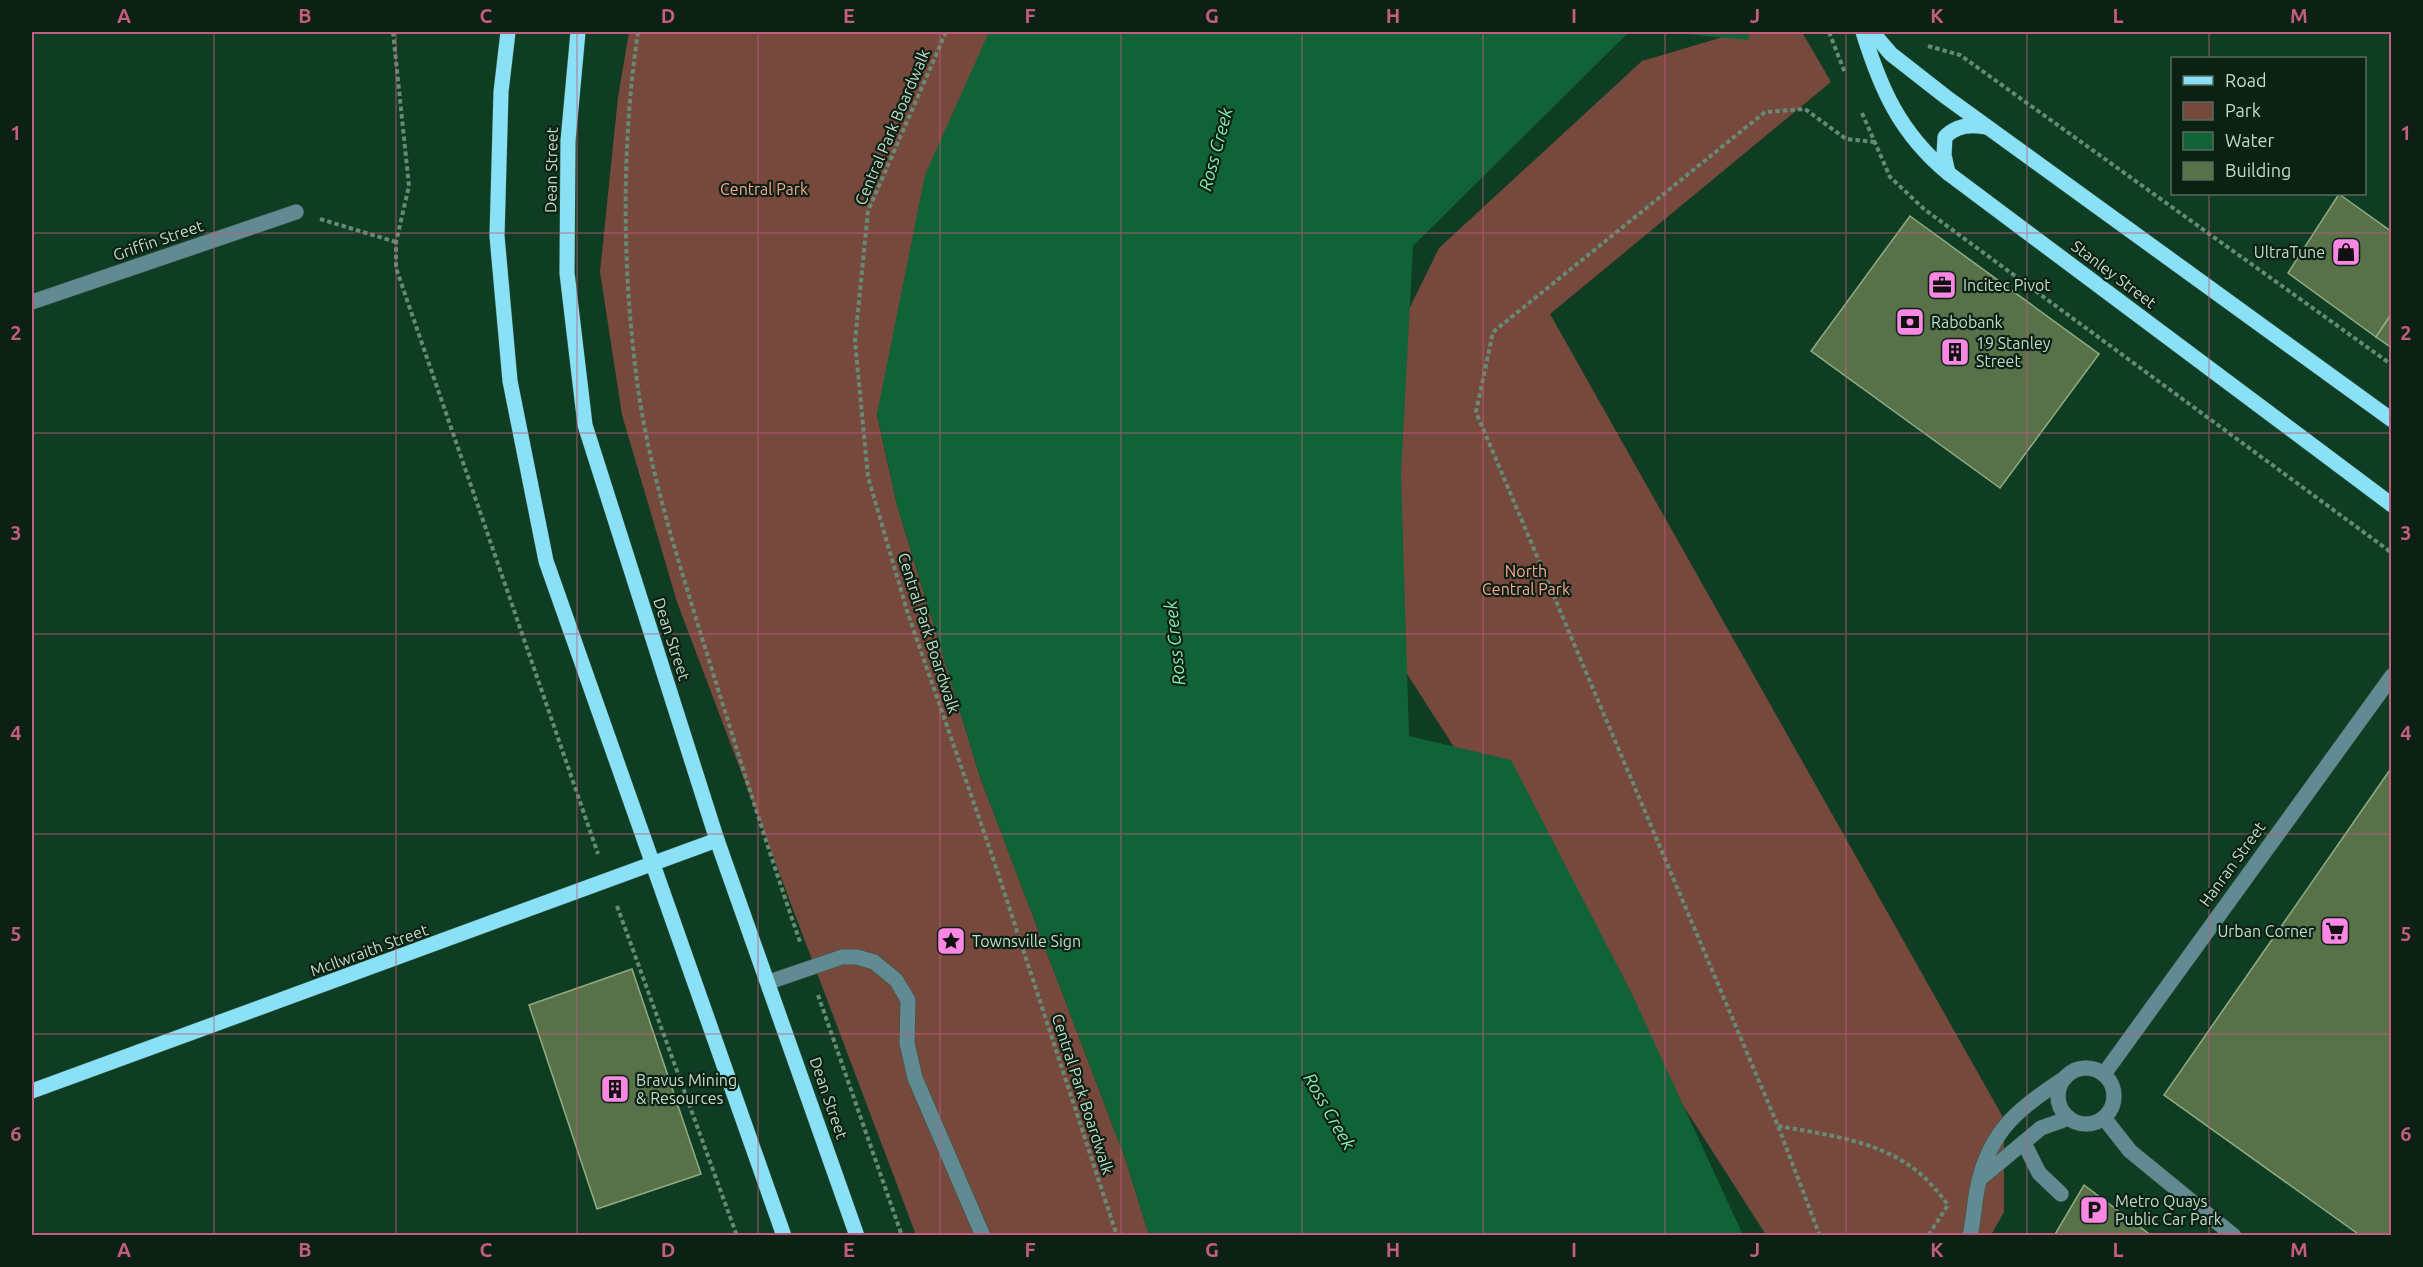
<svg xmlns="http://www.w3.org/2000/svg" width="2423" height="1267" font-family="Ubuntu,sans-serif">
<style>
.green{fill:#77483c}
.water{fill:#0f6337}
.building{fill:#587149;stroke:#91ad81;stroke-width:1.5}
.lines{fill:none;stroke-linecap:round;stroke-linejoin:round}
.minor-casing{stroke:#2f5a41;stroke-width:16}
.major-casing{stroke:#2f5a41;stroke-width:16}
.path{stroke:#668a74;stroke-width:4;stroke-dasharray:4.5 3;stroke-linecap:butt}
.minor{stroke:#628a93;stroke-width:15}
.major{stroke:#8ae0f4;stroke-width:15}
.grid{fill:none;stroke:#c35d82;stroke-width:1.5;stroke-opacity:0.55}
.labels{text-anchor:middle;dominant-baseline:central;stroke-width:4.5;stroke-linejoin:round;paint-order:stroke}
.street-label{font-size:16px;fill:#c4dccb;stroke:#0d2014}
.park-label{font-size:16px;fill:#fca691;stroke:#0d2014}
.poi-label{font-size:16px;fill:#c4dccb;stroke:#0d2014;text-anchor:start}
.water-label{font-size:18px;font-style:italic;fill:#86ecab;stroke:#0d2014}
.neatline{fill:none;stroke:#c35d82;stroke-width:2}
.grid-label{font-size:20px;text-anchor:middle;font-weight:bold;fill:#c35d82}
</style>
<rect width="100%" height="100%" fill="#0e3d23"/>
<!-- green -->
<g class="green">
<polygon points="629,32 989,32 877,415 897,505 980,777 1125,1158 1149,1235 916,1235 677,602 622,415 600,272 618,97"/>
<polygon points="1740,32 1802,32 1831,82 1550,314 2004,1119 2004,1212 1991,1235 1766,1235 1372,619 1386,356 1439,248 1642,61"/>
</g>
<!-- water -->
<g class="water">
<polygon points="989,32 1629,32 1413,246 1401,475 1409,736 1511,760 1631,992 1743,1235 1149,1235 1125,1158 980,777 897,505 877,414 925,175"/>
<polygon points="1667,32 1750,32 1748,40"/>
</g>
<!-- building -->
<g class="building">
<polygon points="2339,194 2392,232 2392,313 2376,337 2288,273"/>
<polygon points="1910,216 2099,354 2000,488 1811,351"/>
<polygon points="2392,313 2392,348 2376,337"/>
<polygon points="2392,767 2392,1230 2388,1236 2361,1236 2164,1095"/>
<polygon points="632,969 701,1174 597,1209 529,1005"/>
<polygon points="2084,1185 2152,1236 2054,1236"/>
</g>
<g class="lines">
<!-- minor casing -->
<g class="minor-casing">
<g id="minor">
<polyline points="32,302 296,212"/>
<polyline points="769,982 842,957 857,957 874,962 896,980 908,1000 907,1043 915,1078 983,1236"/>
<circle cx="2086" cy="1096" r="28"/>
<polyline points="2104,1074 2392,676"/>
<polyline points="2104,1118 2130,1151 2234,1236"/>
<polyline points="2024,1143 2039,1173 2061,1194"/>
<polyline points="1981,1178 2041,1128 2069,1118"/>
<path d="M1970,1236C1974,1219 1974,1202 1978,1185C1990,1130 2020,1107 2065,1078"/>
</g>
</g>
<!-- major casing -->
<g class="major-casing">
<g id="major">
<polyline points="508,32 501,92 497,236 510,381 546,561 784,1236"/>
<polyline points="578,32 568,141 567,273 585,425 717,840 857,1236"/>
<path d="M1863,32C1881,90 1900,133 1948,173L2392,505"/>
<polyline points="1872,32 1891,54 1946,97 2392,420"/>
<path d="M1948,173L1944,155L1945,137C1956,125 1970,124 1985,127"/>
<polyline points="32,1091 717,840"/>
</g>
</g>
<!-- path -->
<g class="path">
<polyline points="393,32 409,186 396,242 396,268 598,854"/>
<path d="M638,32C621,146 622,273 638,388C650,473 677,556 702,638C734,740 765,841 800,942"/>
<polyline points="946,32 868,211 855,341 868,477 908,614 994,861 1117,1236"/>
<polyline points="1829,32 1845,73"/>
<polyline points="1928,46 1960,55 2392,365"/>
<polyline points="1862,113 1890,177 1924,209 2392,553"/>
<polyline points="320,219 396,242"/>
<polyline points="617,906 737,1236"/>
<polyline points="818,995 902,1236"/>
<path d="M1778,1126C1823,1134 1875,1140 1913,1168C1927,1178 1938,1192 1948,1205L1928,1236"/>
<polyline points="1820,1236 1778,1126 1476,412 1493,332 1765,112 1805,109 1846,139 1875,142"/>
</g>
<!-- minor -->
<use href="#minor" class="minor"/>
<!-- major -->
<use href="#major" class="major"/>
</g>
<!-- grid -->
<path class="grid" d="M214,32V1236M396,32V1236M577,32V1236M758,32V1236M940,32V1236M1121,32V1236M1302,32V1236M1483,32V1236M1665,32V1236M1846,32V1236M2027,32V1236M2209,32V58M2209,194V1236M32,233H2392M32,433H2392M32,634H2392M32,834H2392M32,1034H2392"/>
<!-- icons -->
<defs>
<g id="shop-square" transform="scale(1.5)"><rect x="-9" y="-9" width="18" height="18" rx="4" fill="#fb87e5" stroke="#0d2014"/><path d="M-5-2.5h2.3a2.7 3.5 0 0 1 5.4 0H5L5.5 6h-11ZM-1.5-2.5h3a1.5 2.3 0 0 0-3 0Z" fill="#111"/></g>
<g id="office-square" transform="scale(1.5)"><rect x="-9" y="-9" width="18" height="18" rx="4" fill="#fb87e5" stroke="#0d2014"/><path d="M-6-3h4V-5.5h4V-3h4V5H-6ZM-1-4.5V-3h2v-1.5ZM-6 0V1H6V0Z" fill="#111"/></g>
<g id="bank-square" transform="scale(1.5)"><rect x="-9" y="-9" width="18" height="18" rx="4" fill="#fb87e5" stroke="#0d2014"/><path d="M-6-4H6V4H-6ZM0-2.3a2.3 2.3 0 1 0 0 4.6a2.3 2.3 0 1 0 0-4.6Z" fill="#111"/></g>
<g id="building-square" transform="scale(1.5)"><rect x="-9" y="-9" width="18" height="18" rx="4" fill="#fb87e5" stroke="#0d2014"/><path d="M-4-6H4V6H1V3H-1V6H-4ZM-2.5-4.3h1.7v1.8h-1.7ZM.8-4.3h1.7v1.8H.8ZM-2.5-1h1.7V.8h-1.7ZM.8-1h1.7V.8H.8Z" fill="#111"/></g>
<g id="supermarket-square" transform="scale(1.5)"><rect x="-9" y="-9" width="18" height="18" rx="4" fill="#fb87e5" stroke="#0d2014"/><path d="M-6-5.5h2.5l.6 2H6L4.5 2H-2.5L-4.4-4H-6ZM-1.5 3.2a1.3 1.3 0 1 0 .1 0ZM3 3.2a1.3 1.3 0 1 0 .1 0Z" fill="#111"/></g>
<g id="sight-square" transform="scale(1.5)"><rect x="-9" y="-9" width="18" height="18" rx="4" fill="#fb87e5" stroke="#0d2014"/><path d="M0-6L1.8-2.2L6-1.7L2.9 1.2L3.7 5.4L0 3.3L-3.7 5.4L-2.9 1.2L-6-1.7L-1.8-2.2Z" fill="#111"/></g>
<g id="parking-square" transform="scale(1.5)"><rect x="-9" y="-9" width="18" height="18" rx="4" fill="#fb87e5" stroke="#0d2014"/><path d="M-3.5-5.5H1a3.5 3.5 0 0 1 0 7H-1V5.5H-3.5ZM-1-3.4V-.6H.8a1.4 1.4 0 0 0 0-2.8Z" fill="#111"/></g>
</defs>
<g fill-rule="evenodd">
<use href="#shop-square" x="2346" y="252"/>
<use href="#office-square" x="1942" y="285"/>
<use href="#bank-square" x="1910" y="322"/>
<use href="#building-square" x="1955" y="352"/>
<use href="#supermarket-square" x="2335" y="931"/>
<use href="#sight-square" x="951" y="941"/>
<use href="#building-square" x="615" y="1089"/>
<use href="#parking-square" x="2094" y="1210"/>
</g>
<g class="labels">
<!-- street labels -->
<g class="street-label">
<text transform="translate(892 127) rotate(-67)">Central Park Boardwalk</text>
<text transform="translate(551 170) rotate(-89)">Dean Street</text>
<text transform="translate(158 240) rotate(-19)">Griffin Street</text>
<text transform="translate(2114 274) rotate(37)">Stanley Street</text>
<text transform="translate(929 633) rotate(72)">Central Park Boardwalk</text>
<text transform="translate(672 639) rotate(72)">Dean Street</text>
<text transform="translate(2232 864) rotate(-54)">Hanran Street</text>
<text transform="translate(369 950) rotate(-20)">McIlwraith Street</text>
<text transform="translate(1083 1094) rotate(72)">Central Park Boardwalk</text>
<text transform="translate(829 1098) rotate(71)">Dean Street</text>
</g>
<!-- park labels -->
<g class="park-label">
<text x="764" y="189">Central Park</text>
<text x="1526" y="571">North<tspan x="1526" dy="18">Central Park</tspan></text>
</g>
<!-- poi labels -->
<g class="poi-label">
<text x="2325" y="252" text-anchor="end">UltraTune</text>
<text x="1963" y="285">Incitec Pivot</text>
<text x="1931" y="322">Rabobank</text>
<text x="1976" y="343">19 Stanley<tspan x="1976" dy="18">Street</tspan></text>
<text x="2314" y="931" text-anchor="end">Urban Corner</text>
<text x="972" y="941">Townsville Sign</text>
<text x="636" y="1080">Bravus Mining<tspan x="636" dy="18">&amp; Resources</tspan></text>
<text x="2115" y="1201">Metro Quays<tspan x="2115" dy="18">Public Car Park</tspan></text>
</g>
<!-- water labels -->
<g class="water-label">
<text transform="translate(1215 149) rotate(-75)">Ross Creek</text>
<text transform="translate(1174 643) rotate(-96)">Ross Creek</text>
<text transform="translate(1330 1111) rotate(60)">Ross Creek</text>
</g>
</g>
<!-- border -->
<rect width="2423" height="1267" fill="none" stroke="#0d2014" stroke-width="66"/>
<!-- legend -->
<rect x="2171" y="57" width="195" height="138" fill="#0d2014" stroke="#566b5d" stroke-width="1.5"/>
<rect x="2183" y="76" width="30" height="9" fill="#8ae0f4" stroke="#566b5d" stroke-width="1.5"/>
<text x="2225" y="87" font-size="18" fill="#c4dccb">Road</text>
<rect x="2183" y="102" width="30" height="18" fill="#77483c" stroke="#566b5d" stroke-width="1.5"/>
<text x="2225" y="117" font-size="18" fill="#c4dccb">Park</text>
<rect x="2183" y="132" width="30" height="18" fill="#0f6337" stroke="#566b5d" stroke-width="1.5"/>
<text x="2225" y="147" font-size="18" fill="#c4dccb">Water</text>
<rect x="2183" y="162" width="30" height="18" fill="#587149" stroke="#566b5d" stroke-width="1.5"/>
<text x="2225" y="177" font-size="18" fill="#c4dccb">Building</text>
<rect x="33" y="33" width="2357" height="1201" class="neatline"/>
<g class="grid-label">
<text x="124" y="23">A</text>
<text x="305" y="23">B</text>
<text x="486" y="23">C</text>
<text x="668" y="23">D</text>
<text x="849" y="23">E</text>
<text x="1030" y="23">F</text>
<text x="1212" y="23">G</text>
<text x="1393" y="23">H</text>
<text x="1574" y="23">I</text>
<text x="1755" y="23">J</text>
<text x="1937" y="23">K</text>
<text x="2118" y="23">L</text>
<text x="2299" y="23">M</text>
<text x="16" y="140">1</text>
<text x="2406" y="140">1</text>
<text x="16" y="340">2</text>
<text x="2406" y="340">2</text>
<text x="16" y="540">3</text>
<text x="2406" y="540">3</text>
<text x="16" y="740">4</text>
<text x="2406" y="740">4</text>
<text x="16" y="941">5</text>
<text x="2406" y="941">5</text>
<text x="16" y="1141">6</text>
<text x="2406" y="1141">6</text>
<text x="124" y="1257">A</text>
<text x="305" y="1257">B</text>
<text x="486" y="1257">C</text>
<text x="668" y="1257">D</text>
<text x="849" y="1257">E</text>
<text x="1030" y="1257">F</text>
<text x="1212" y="1257">G</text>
<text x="1393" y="1257">H</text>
<text x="1574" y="1257">I</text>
<text x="1755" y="1257">J</text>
<text x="1937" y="1257">K</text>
<text x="2118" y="1257">L</text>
<text x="2299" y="1257">M</text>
</g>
</svg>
